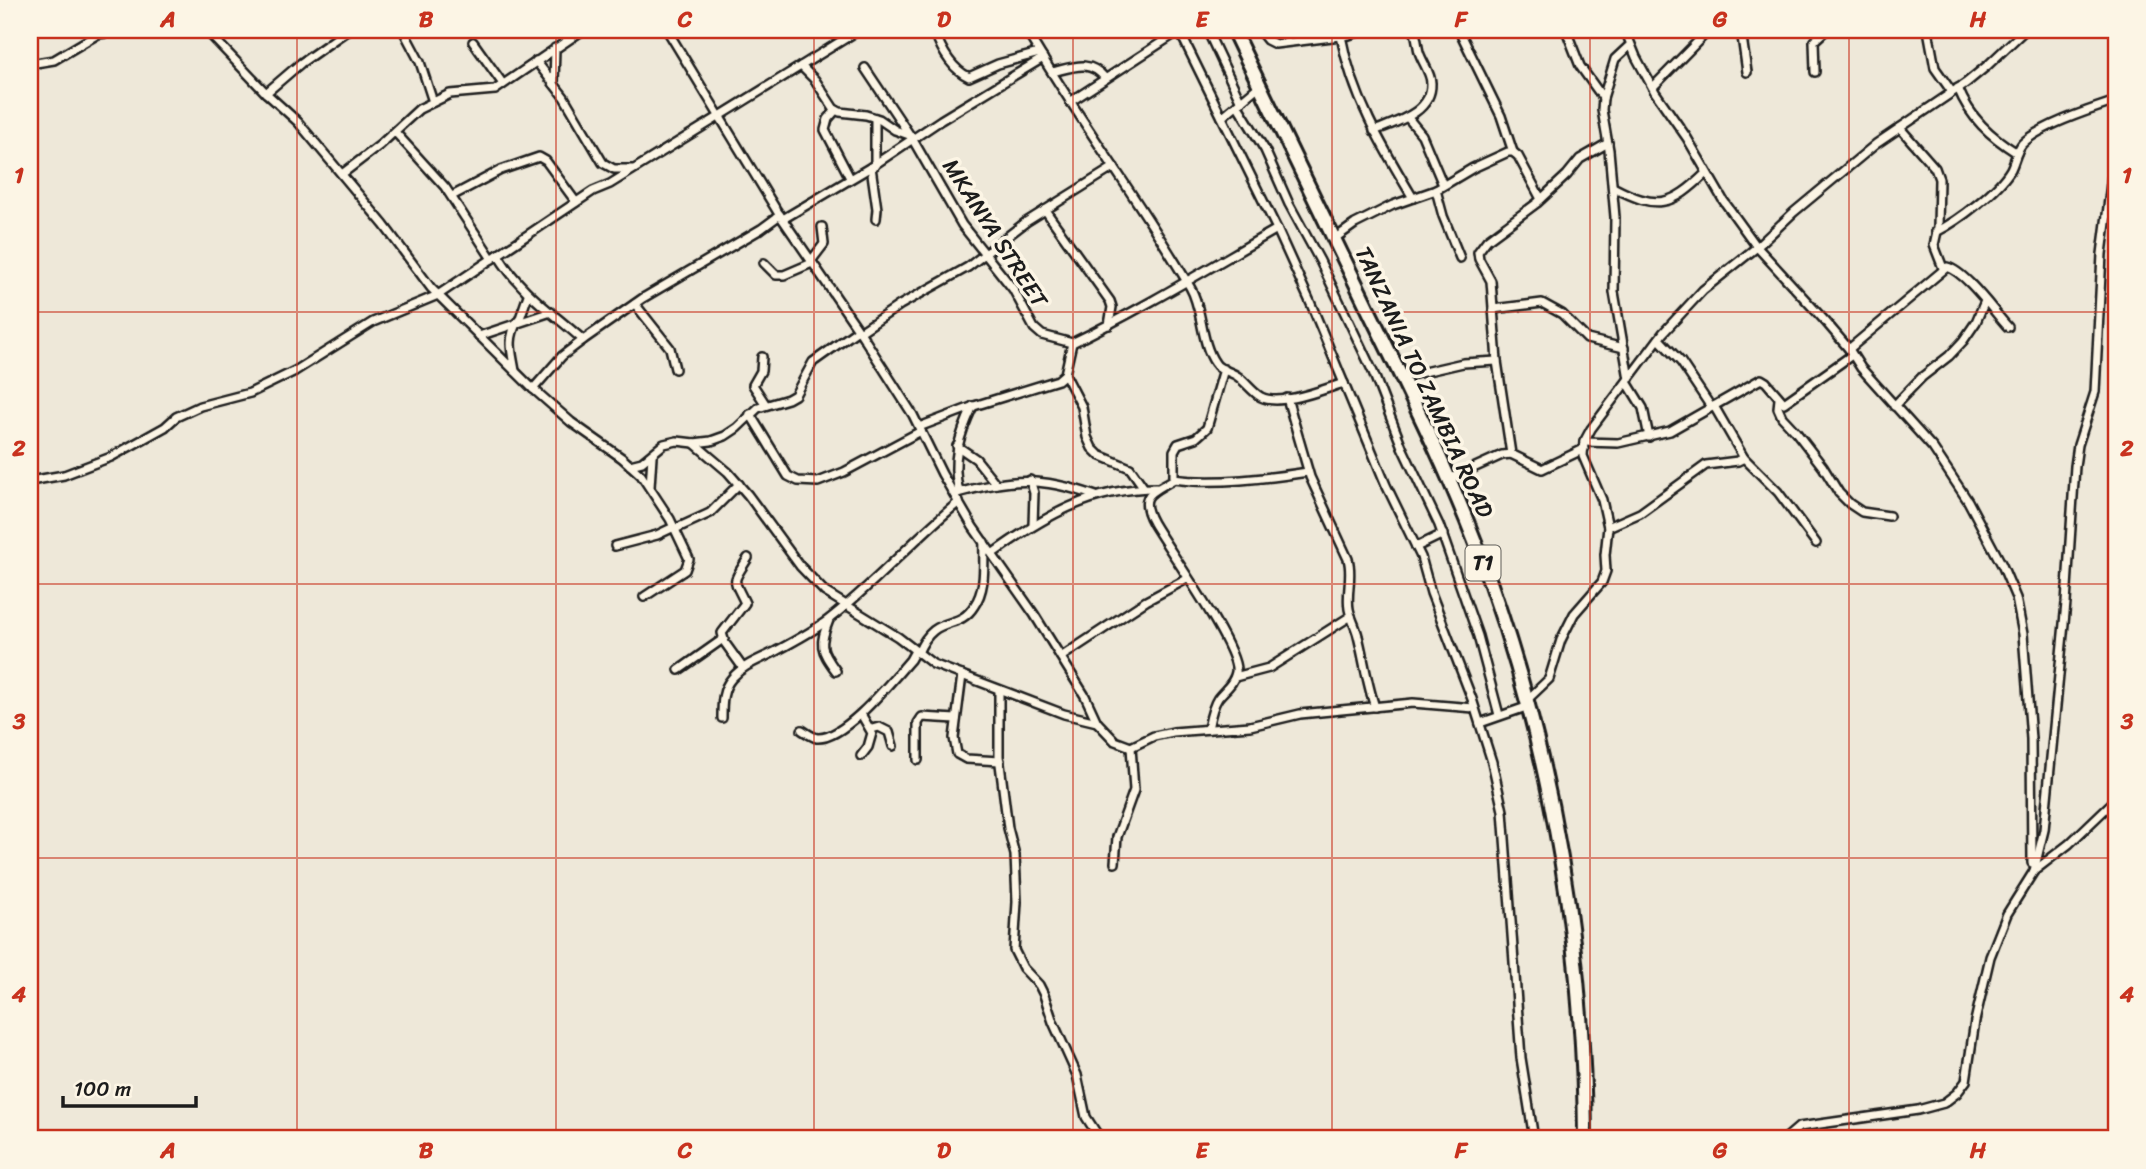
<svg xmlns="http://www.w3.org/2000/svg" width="2146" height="1169" font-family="Sriracha,sans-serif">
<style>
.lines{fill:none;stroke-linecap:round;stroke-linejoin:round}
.street-casing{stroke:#1c1c1c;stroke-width:12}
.highway-casing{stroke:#1c1c1c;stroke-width:18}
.street{stroke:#fcf5e5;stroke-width:7}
.highway{stroke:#fcf5e5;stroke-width:12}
.grid{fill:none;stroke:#c8321e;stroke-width:2;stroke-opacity:0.55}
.labels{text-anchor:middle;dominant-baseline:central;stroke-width:7;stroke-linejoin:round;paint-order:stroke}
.shield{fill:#fcf5e5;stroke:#5f5d58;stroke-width:2}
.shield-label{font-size:21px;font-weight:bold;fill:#1c1c1c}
.street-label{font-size:23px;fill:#1c1c1c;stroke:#fcf5e5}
.neatline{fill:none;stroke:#c8321e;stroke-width:2.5}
.grid-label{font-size:23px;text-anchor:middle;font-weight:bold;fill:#c8321e}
</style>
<rect width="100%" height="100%" fill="#eee8d9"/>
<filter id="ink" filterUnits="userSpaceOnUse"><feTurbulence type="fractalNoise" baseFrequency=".0143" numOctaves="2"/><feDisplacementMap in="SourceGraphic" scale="14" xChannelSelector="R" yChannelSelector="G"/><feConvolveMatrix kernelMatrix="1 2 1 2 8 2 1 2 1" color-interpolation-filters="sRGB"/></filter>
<g filter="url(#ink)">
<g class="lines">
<!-- street casing -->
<g class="street-casing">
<g id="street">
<polyline points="206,30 266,93 298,122 384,225 431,288 530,386 571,422 622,458 641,475 670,519 689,559 685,570 644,597"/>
<polyline points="403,30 420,62 433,102"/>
<polyline points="667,30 777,211 860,332 913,415 942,474 973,527 1034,614 1085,696 1097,722 1115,741 1131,747 1154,736 1173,732 1250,726 1300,714 1413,703 1474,708"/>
<path d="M934,30C940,47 951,69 969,77L998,64L1039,53"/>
<path d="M1026,30C1077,118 1139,199 1190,287C1203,309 1200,341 1215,363C1219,370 1230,371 1237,376C1246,382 1252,392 1261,397C1281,407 1324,389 1344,383"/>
<polyline points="1179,30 1277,229 1311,304 1386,485 1421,557 1431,593 1472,699 1492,762 1503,811 1521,1058 1534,1139"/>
<polyline points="1207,30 1241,102"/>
<polyline points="1259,30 1267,40 1275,44 1349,35 1365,30"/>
<polyline points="1459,30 1501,116 1513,152"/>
<polyline points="1566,30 1580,66 1603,98"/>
<polyline points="1625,30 1636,57 1655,92 1687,138 1723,200 1757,247 1825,321 1849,349 1861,368 1933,448 1968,501 2002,565 2016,598 2023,634 2031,739 2032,863"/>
<polyline points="1741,30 1747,72"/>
<polyline points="1928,30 1935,68 1952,92"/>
<path d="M1341,36C1352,96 1382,146 1413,198"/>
<polyline points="473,42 503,84"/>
<polyline points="536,61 564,97 603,163 614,169 632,169"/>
<polyline points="30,64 54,60 98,34 129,30"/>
<polyline points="801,66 815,80 834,109 840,112 866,115 879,119 895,130 909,135"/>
<path d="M865,68L913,140L962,225L1013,289L1034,328L1042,335L1072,343C1142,309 1209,268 1277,229"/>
<path d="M1052,72C1074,67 1089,59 1105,78"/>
<polyline points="1815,72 1814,41 1826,30"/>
<polyline points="554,84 555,48"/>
<polyline points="1653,87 1709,30"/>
<path d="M1958,88C1970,118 1990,136 2017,153"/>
<polyline points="266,93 301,63 348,30"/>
<polyline points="1070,102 1179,31"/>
<polyline points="1238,106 1265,150 1289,204 1320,261 1373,372 1402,447 1439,525 1478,636 1499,715"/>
<polyline points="836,110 828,119 825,130 850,178"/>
<polyline points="1222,117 1259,86"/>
<polyline points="1408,118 1422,135 1443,185"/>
<polyline points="1900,128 1935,168 1939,179 1938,227 1934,245 1943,268"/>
<path d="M1374,131C1396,122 1432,113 1431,83C1431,73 1422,62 1419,52C1417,44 1417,37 1414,30"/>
<polyline points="395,132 445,187 492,259"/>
<polyline points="875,165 875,118"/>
<polyline points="871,167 877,209 876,219"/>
<polyline points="342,174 380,145 419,109 450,94 495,90 583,30"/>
<path d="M1613,187C1657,210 1671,207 1706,173"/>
<polyline points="1436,190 1443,216 1460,258"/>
<polyline points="452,196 501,170 539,157 546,161 576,202"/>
<polyline points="1045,210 1110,301 1112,307 1109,325"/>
<polyline points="783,219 871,167 941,120 1043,58"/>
<path d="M1936,232C1958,221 1999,190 2011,169C2015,161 2016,152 2022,144C2039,126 2092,109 2116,101"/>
<polyline points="1334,239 1355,224 1393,205 1436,190 1473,168 1508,152 1513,152 1518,156 1541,199"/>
<path d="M498,255C520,292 552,312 583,340"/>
<polyline points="811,261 824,244 822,227"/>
<polyline points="764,263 776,275 784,275 812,263"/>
<polyline points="635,304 670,348 675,369"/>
<polyline points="1493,309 1542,303 1562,314 1587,339 1624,348"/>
<polyline points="519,321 528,295"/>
<polyline points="860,332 900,305 968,267 1026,222 1114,167"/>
<polyline points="479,336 551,312"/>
<polyline points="1659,339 1681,362 1711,407"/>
<path d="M1849,349L1947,267C1965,271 1994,312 2008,327"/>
<polyline points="762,357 761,371 753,385 766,405"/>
<path d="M515,371C512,352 507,341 517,322"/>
<polyline points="1065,374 1082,407 1087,437 1092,448 1099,455 1130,468 1144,488"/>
<polyline points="1402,377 1463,363 1497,361"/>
<polyline points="1629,379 1614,292 1615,217 1609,150 1602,110 1603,98 1615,59 1630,45"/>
<polyline points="1627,382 1643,408 1649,437"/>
<polyline points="533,389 562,356 583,340 643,298 761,229 780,215"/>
<path d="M1287,398L1310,477L1348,559C1353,575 1346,593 1349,609C1351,619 1356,627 1358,636C1364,660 1367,684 1375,707"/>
<polyline points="1779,399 1778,408 1782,417 1796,432 1823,467 1839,493 1850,504 1862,512 1889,516"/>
<polyline points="1894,406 1922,377 1949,356 1963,341 1976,322 1985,301"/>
<polyline points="750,414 788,476 798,481 818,482 844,472 921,431"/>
<polyline points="919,427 974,406 1058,380 1065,374 1072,343"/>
<polyline points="1584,442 1618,443 1670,431 1761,379 1766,382 1784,403 1852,355"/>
<polyline points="694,443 728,472 748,495 800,566 825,592 898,637 933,664 1064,714 1097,722"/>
<polyline points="957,446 976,459 996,484"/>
<polyline points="1511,454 1497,361 1491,281 1479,259 1478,252 1487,240 1537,203 1567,175 1580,159 1608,143"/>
<polyline points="1744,458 1778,492 1816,543"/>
<polyline points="630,465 642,462 664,444 677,441 694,443 711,441 725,436 737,428 758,408 788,399 795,395 813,362 858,330"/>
<path d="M1174,479C1213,485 1269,478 1308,472"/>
<polyline points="1449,479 1502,455 1511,454 1542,469 1584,449"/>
<polyline points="1030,480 1034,493 1033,525"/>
<polyline points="30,481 64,475 111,457 165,427 176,417 200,406 250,393 295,371 373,322 438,295 593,191 610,184 859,30"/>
<polyline points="650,487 652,456"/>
<path d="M959,492C951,460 959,436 973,406"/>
<path d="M954,494C1010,478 1040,476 1096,496"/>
<polyline points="1608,527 1640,513 1706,465 1738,461 1744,458 1714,406"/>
<polyline points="675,529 710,513 739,484"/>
<polyline points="615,546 657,535 674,527"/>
<polyline points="1416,547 1443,534"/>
<path d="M992,554C1043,517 1092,488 1156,488"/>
<path d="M829,620C819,645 820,649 836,671"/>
<path d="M918,653C935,612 958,632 974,606C987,588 983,563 984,542"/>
<polyline points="1061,657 1146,601 1187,579"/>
<path d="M743,668L725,643L722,633L745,603C733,577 731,585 748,558"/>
<polyline points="679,670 723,639"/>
<polyline points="962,675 954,738 957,754 966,759 1000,761"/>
<polyline points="1235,677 1269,668 1351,616"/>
<polyline points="999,690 999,756 1008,828 1015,855 1017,902 1014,950 1023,968 1039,985 1044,995 1053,1022 1077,1075 1086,1117 1097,1134 1108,1139"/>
<polyline points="1527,700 1549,679 1561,640 1574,614 1602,582 1606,571 1605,555 1608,527 1602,500 1583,456 1584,442 1591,429 1663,333 1703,290 1757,247 1794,212 1876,144 1966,83 1988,65 2025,30"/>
<path d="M722,718C722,703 722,689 732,678C744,664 762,659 778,650C795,641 812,632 828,620C875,584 913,539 959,502"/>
<polyline points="1480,723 1529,706"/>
<polyline points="872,729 879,727 889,732 893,746"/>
<path d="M1208,729C1210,719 1212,707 1218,698C1224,690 1234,684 1236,672C1240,649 1168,549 1153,523C1137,494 1152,493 1174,479V451L1178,444L1196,438L1207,428L1224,369"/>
<path d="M802,730C807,733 812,737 817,738C845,740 893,679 910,660L915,651"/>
<polyline points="861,756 868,747 872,733 861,714"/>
<polyline points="918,760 918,723 922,717 956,719"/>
<polyline points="1115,863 1117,837 1134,790 1131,747"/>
<polyline points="2034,871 2069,844 2116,799"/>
<polyline points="1785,1139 1799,1127 1918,1110 1944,1103 1957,1093 1966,1081 1975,1021 1990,957 2007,914 2034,871 2044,830 2066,603 2075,466 2078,445 2095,392 2102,254 2116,144"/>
</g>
</g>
<!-- highway casing -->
<g class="highway-casing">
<path id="highway" d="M1233,30C1279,126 1326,222 1372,317C1415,404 1458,491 1490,582C1553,760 1584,951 1585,1139"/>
</g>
<!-- street -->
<use href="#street" class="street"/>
<!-- highway -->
<use href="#highway" class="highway"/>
</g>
</g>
<!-- grid -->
<path class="grid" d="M297,30V1139M556,30V1139M814,30V1139M1073,30V1139M1332,30V1139M1590,30V1139M1849,30V1139M30,312H2116M30,584H2116M30,858H2116"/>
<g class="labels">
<!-- shield labels -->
<rect class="shield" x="1465.5" y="545.5" width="35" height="35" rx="5"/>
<g class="shield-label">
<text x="1483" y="563">T1</text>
</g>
<!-- street labels -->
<g class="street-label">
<text transform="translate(995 233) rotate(57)">MKANYA STREET</text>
<text transform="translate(1424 382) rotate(65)">TANZANIA TO ZAMBIA ROAD</text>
</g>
</g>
<!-- margin -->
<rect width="2146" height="1169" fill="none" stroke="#fcf5e5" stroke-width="77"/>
<!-- scale -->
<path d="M63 1096v10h133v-10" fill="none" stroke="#1c1c1c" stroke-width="3.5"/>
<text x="74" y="1096" font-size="21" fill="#1c1c1c" stroke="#fcf5e5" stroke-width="5" paint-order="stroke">100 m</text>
<rect x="38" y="38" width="2070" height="1092" class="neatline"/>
<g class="grid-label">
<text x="168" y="27">A</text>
<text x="426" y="27">B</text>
<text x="685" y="27">C</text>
<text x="944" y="27">D</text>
<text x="1202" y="27">E</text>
<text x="1461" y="27">F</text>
<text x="1720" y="27">G</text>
<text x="1978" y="27">H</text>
<text x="19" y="183">1</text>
<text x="2127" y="183">1</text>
<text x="19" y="456">2</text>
<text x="2127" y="456">2</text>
<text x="19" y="729">3</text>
<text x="2127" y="729">3</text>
<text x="19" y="1002">4</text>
<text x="2127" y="1002">4</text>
<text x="168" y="1158">A</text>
<text x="426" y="1158">B</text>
<text x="685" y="1158">C</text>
<text x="944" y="1158">D</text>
<text x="1202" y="1158">E</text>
<text x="1461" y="1158">F</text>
<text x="1720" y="1158">G</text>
<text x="1978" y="1158">H</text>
</g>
</svg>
